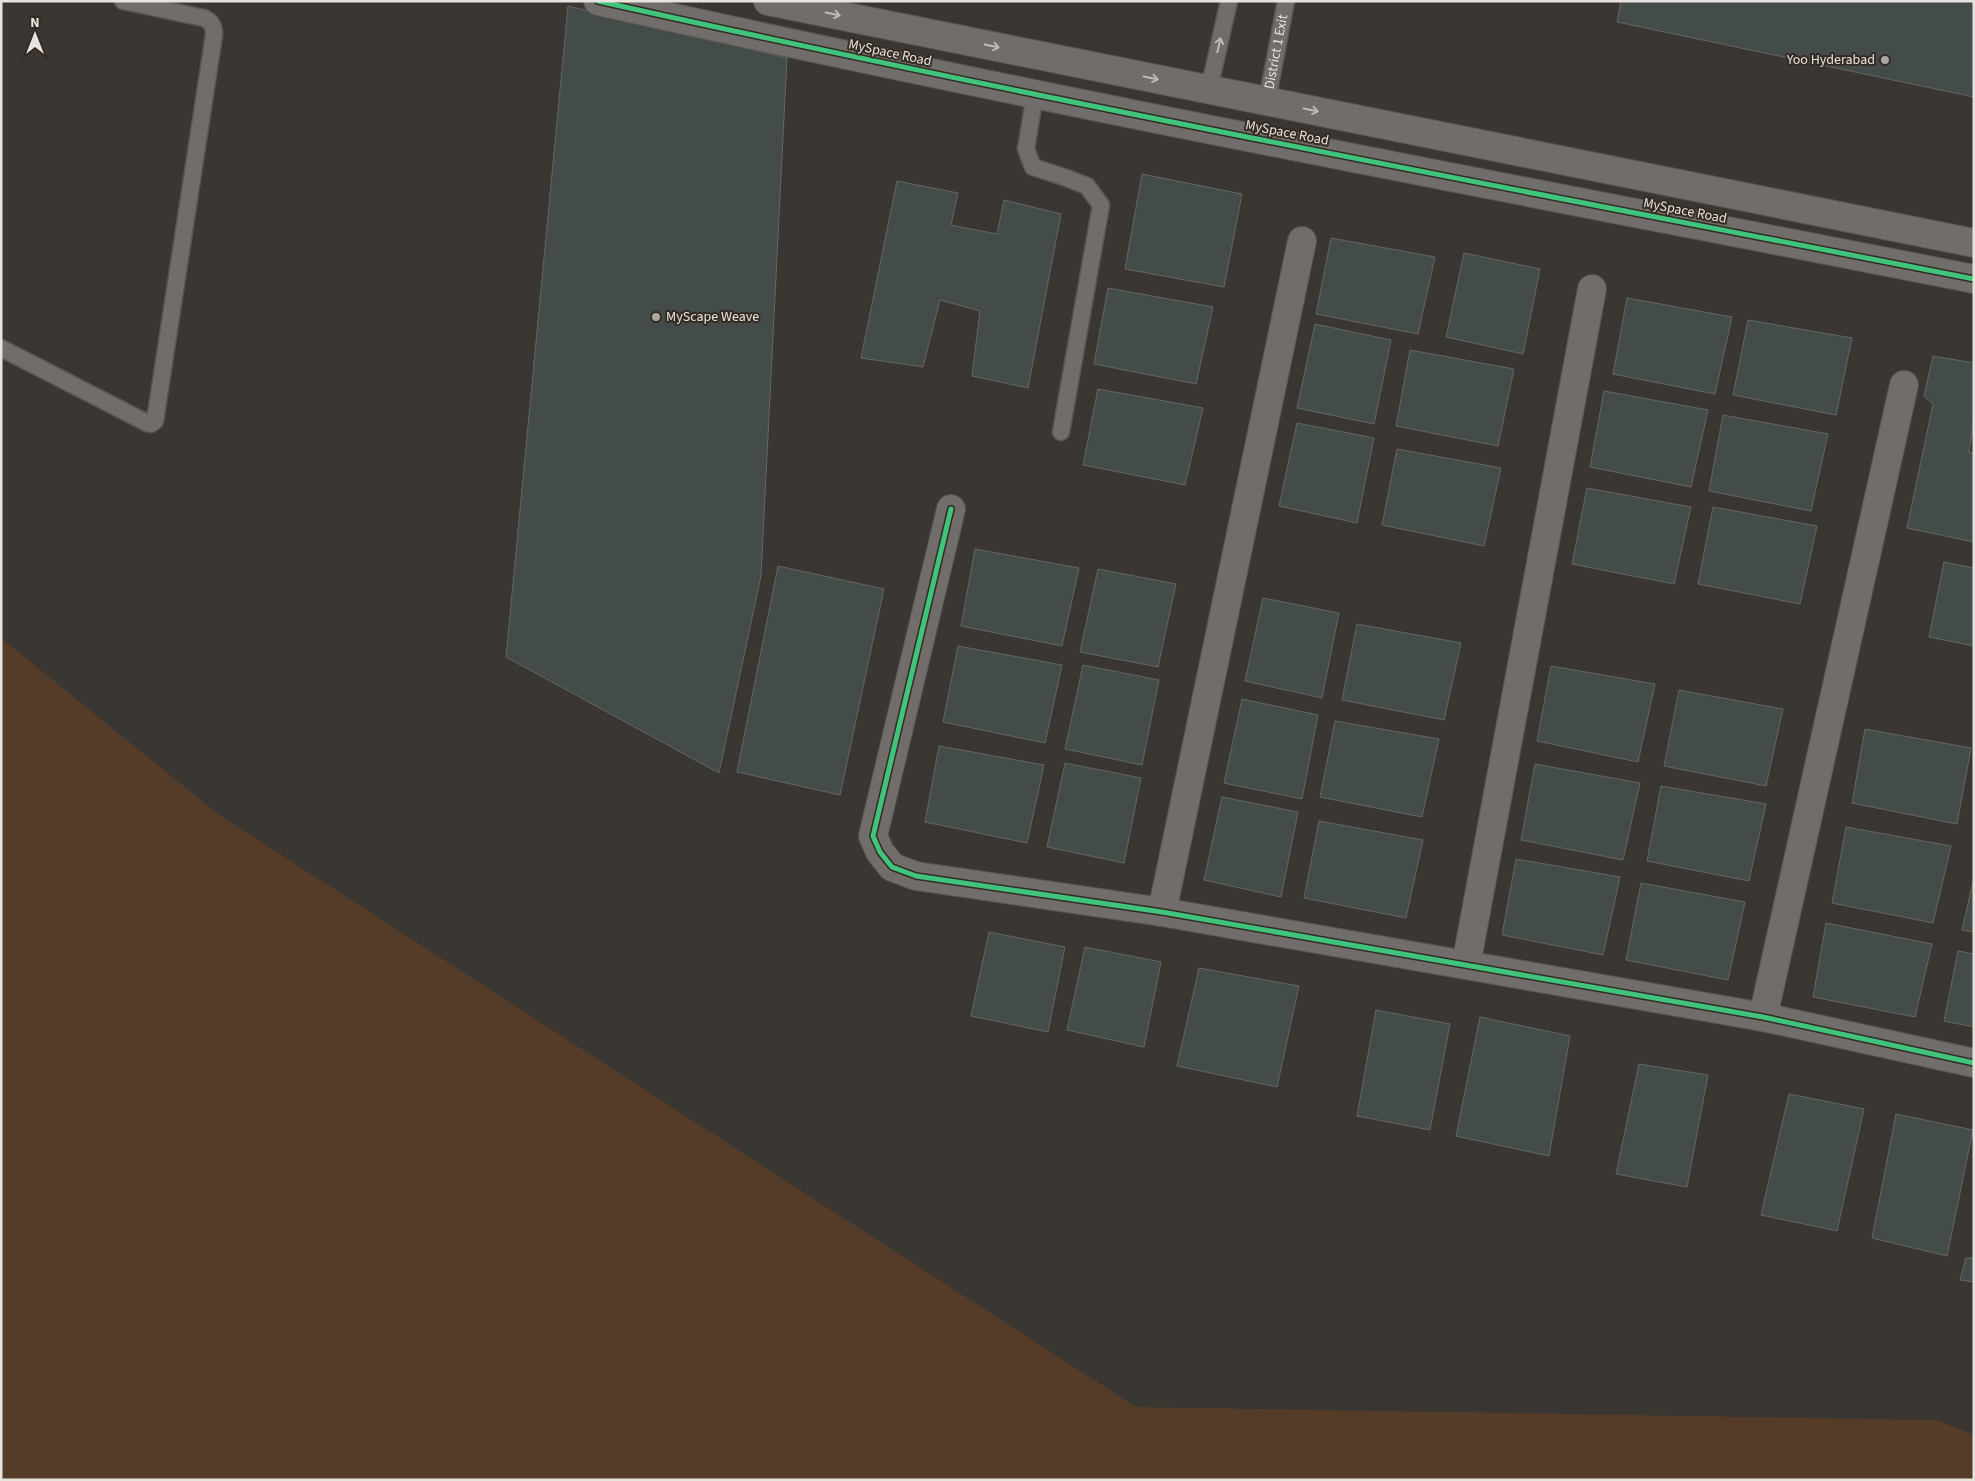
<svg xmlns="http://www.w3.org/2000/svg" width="1975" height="1481" font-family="'Source Sans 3',sans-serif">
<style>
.green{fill:#543c29}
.building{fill:#444c49;stroke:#656664}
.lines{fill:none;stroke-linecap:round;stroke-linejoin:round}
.service-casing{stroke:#595551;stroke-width:19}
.minor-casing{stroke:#595551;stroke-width:30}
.tertiary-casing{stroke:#595551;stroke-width:30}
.service{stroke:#706d6a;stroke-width:16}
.minor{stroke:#706d6a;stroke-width:28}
.tertiary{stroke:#706d6a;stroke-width:28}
.cycleway-casing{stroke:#342b24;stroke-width:8}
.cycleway{stroke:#40c37c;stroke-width:5}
.oneway{stroke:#bfbab5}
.poi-dot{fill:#aca6a2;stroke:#342b24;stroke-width:2}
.labels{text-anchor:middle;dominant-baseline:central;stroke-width:4;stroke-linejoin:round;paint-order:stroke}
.street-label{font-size:14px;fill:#e9e3de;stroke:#342b24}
.poi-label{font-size:14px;fill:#e9e3de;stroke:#342b24;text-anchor:end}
</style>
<rect width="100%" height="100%" fill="#3a3632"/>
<!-- green -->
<polygon class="green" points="1,638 218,814 1136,1407 1936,1420 1974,1435 1974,1480 1,1480"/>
<!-- building -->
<g class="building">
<polygon points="1621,1 1974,1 1974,97 1617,22"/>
<polygon points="568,6 787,58 761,576 719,773 506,657"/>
<polygon points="1142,174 1242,194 1224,287 1125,269"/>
<polygon points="897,181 958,193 951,225 997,234 1004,200 1061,214 1028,388 972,376 980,311 940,300 923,367 861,358"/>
<polygon points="1331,238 1435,257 1418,334 1316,314"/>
<polygon points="1464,253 1540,269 1523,354 1446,337"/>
<polygon points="1108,288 1213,307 1196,384 1094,364"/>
<polygon points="1627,298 1732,317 1715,394 1613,374"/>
<polygon points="1748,320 1852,338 1836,415 1733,395"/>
<polygon points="1315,324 1391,340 1374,424 1297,408"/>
<polygon points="1410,350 1514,369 1498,446 1396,426"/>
<polygon points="1933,356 1974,363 1974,418 1969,452 1974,453 1974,542 1907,528 1933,404 1924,396"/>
<polygon points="1098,389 1203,408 1185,485 1083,465"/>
<polygon points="1604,391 1708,410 1691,487 1590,467"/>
<polygon points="1723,415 1828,434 1811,511 1709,491"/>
<polygon points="1297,423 1374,438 1357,523 1279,506"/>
<polygon points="1397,449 1501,468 1484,546 1382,525"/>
<polygon points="1587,488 1691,507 1674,584 1572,564"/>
<polygon points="1713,507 1817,526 1800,604 1698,584"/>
<polygon points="975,549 1079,568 1062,646 961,626"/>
<polygon points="1944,562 1974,568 1974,646 1929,637"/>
<polygon points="778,566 884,589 840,795 737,772"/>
<polygon points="1098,569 1176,584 1158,667 1080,652"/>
<polygon points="1263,598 1339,613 1322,698 1245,681"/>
<polygon points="1357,624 1461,643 1444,720 1342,700"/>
<polygon points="958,646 1062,665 1045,743 943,722"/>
<polygon points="1083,665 1159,680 1142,765 1065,749"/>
<polygon points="1551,666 1655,684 1638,762 1537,741"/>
<polygon points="1679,690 1783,709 1766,786 1664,766"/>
<polygon points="1242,699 1318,715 1302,799 1224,783"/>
<polygon points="1335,721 1439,739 1422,817 1320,797"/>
<polygon points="1865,729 1971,748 1957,824 1852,803"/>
<polygon points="939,746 1044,765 1027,843 925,822"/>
<polygon points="1065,763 1141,778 1124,863 1047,847"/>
<polygon points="1535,764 1640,783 1623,860 1521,840"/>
<polygon points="1661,786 1766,804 1749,881 1647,861"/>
<polygon points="1222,797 1298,812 1281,897 1204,880"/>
<polygon points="1319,821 1423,840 1406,918 1304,898"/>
<polygon points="1846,827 1951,846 1933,923 1832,903"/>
<polygon points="1516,859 1620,877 1603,955 1502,935"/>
<polygon points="1974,877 1974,932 1962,930"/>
<polygon points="1641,883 1745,902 1728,980 1626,960"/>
<polygon points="1826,923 1932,944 1915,1017 1813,997"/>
<polygon points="989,932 1065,947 1048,1032 971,1016"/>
<polygon points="1085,947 1161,962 1144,1047 1067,1030"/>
<polygon points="1958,951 1974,954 1974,1027 1944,1021"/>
<polygon points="1199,968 1299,986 1277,1087 1177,1066"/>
<polygon points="1376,1010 1450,1024 1430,1130 1357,1116"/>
<polygon points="1480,1017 1570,1036 1549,1156 1456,1136"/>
<polygon points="1639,1064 1708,1075 1687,1187 1616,1174"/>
<polygon points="1789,1094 1864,1109 1837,1231 1761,1215"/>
<polygon points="1896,1114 1973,1130 1947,1256 1872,1238"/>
<polygon points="1966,1258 1974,1258 1974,1282 1960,1280"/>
</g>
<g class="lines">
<!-- service casing -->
<g class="service-casing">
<g id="service">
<polyline points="1209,89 1229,1"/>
<polyline points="1035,94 1026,149 1033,167 1064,177 1087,186 1101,205 1061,432"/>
<path id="s1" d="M1267,101L1286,1"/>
<path d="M1,348L147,423L151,424L155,421L214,35C214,26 212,22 204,18L123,1"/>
</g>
</g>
<!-- minor casing -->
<g class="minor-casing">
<g id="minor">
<polyline points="951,509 873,836 880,852 892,867 916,876 1162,912 1763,1017 1974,1063"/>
<polyline points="1162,912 1302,241"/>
<polyline points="1466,965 1592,289"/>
<polyline points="1763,1017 1904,385"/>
</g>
</g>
<!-- tertiary casing -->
<g class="tertiary-casing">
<g id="tertiary">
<path d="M598,1C1054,103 1515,189 1974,279"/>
<polyline points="768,1 1974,243"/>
</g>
</g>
<!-- service -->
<use href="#service" class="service"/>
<!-- minor -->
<use href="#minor" class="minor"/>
<!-- tertiary -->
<use href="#tertiary" class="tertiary"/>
<!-- cycleway casing -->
<g class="cycleway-casing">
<g id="cycleway">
<path d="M598,1C1054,103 1515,189 1974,279"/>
<polyline points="951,509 873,836 880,852 892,867 916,876 1162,912 1763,1017 1974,1063"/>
</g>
</g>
<!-- cycleway -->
<use href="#cycleway" class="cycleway"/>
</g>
<!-- one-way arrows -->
<defs><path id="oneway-shaft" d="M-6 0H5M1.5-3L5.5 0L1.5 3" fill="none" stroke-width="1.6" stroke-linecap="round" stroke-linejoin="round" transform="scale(1.25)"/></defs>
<g class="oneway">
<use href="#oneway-shaft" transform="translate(833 14) rotate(11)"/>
<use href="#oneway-shaft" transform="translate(1219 45) rotate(-77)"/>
<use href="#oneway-shaft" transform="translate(992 46) rotate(11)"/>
<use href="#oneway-shaft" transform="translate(1151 78) rotate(11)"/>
<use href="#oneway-shaft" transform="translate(1311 110) rotate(11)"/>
</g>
<!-- markers -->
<g class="poi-dot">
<circle cx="1885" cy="60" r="5"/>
<circle cx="656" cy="317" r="5"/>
</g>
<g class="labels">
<!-- street labels -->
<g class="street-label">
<text stroke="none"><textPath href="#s1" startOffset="50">District 1 Exit</textPath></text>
<text transform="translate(890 53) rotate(12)">MySpace Road</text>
<text transform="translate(1287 133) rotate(11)">MySpace Road</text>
<text transform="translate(1685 211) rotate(11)">MySpace Road</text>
</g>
<!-- poi labels -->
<g class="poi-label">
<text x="1875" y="60">Yoo Hyderabad</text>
<text x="666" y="317" text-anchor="start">MyScape Weave</text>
</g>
</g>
<!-- border -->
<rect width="1975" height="1481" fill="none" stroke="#e9e3de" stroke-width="5"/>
<!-- north arrow -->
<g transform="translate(35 35)" stroke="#342b24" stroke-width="4" paint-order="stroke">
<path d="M0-4L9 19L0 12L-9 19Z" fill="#e9e3de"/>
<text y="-8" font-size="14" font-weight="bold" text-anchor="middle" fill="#e9e3de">N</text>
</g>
</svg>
